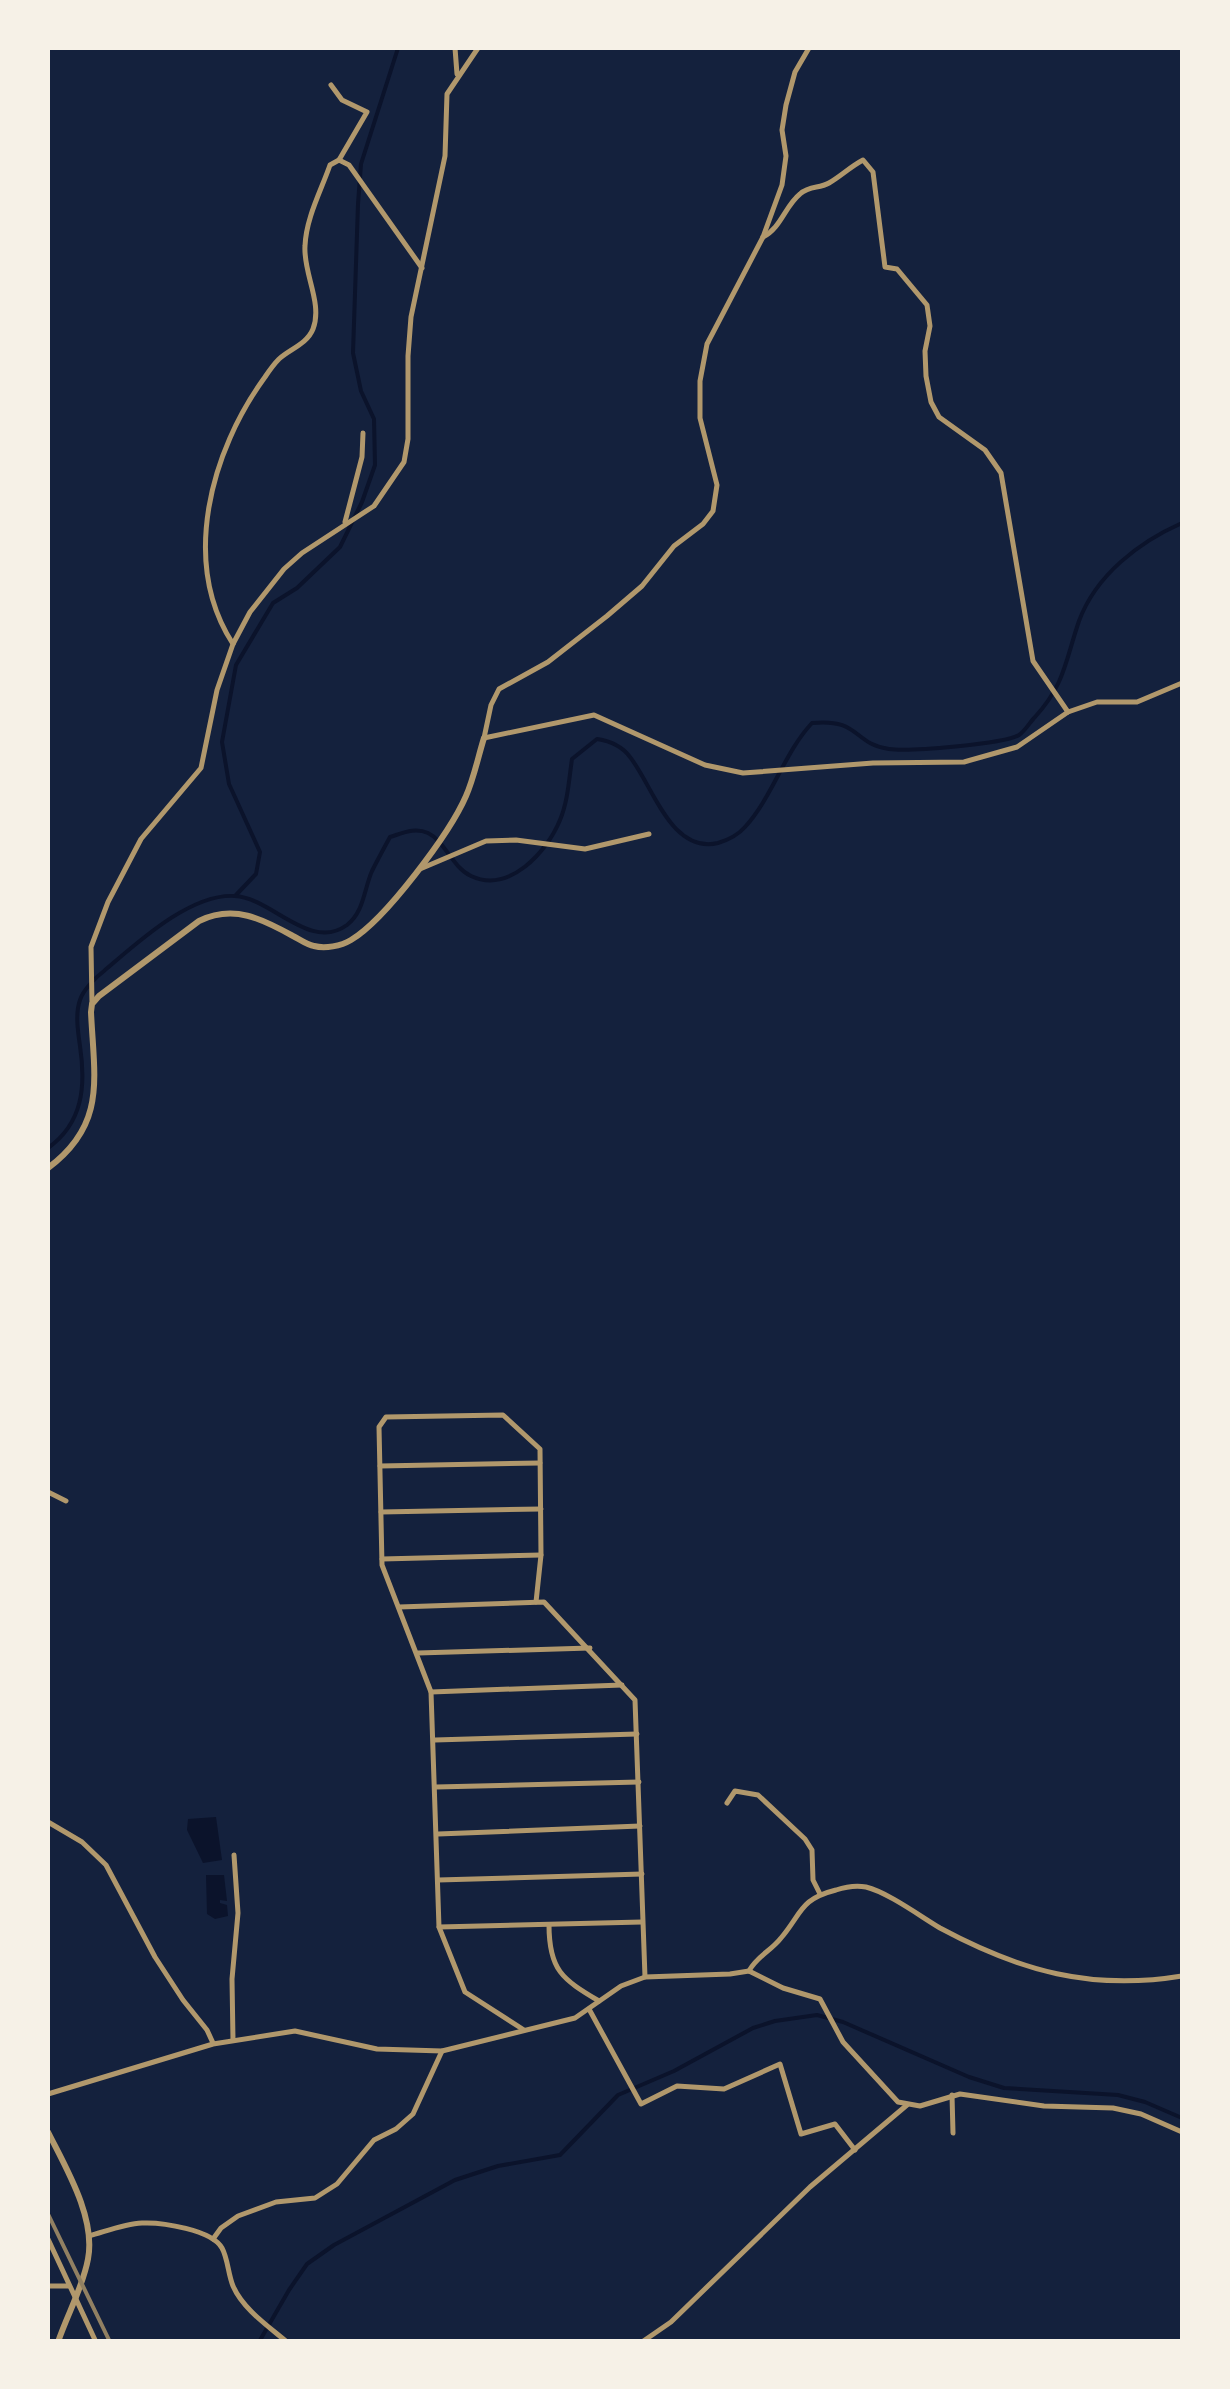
<svg xmlns="http://www.w3.org/2000/svg" width="1230" height="2389" font-family="Raleway,sans-serif">
<style>
.water{fill:#0b132b}
.lines{fill:none;stroke-linecap:round;stroke-linejoin:round}
.stream{stroke:#0b132b;stroke-width:4}
.minor{stroke:#b1986c;stroke-width:5}
.tertiary{stroke:#b1986c;stroke-width:6}
.rail{stroke:#918062;stroke-width:4}
</style>
<rect width="100%" height="100%" fill="#14213d"/>
<!-- water -->
<g class="water">
<polygon points="216,1817 222,1860 203,1863 187,1830 188,1819"/>
<polygon points="206,1875 224,1875 227,1901 220,1900 220,1903 227,1905 228,1916 215,1919 207,1914"/>
</g>
<g class="lines">
<!-- stream -->
<g class="stream">
<polyline points="236,895 256,874 260,852 229,784 222,742 236,665 273,603 297,588 340,547 362,502 375,465 374,419 361,391 353,353 358,204 361,164 398,48"/>
<path d="M48,1148C83,1123 86,1086 80,1046C78,1032 75,1014 80,1000C83,990 96,977 104,971C136,944 190,893 235,896C272,898 310,952 347,925C364,912 364,889 372,871C378,859 384,848 390,837C403,833 415,827 428,833C445,841 452,867 471,876C509,894 547,852 560,820C568,801 569,779 572,759L597,739C610,741 622,746 630,757C653,786 671,854 718,843C728,840 738,835 745,827C773,796 784,753 812,723C860,718 853,744 889,749C908,752 1004,744 1019,735C1025,731 1030,722 1035,717C1065,684 1065,662 1079,621C1096,575 1139,542 1182,523"/>
<polyline points="259,2342 289,2290 307,2264 334,2245 455,2180 498,2166 560,2155 618,2095 674,2071 753,2028 775,2021 817,2015 843,2022 969,2077 1004,2088 1118,2095 1145,2102 1182,2118"/>
</g>
<!-- minor -->
<g class="minor">
<polyline points="455,48 457,74"/>
<polyline points="809,48 795,72 786,105 782,130 786,156 782,185 763,237 707,344 700,381 700,418 717,485 713,511 703,524 674,546 642,586 607,616 548,662 499,689 491,705 484,738 594,715 705,765 743,773 873,763 964,762 1017,747 1068,712 1097,702 1137,702 1182,683"/>
<polyline points="331,85 342,100 367,112 339,160"/>
<path d="M763,237C781,228 785,206 800,194C810,185 819,189 829,183C841,176 850,167 863,160L873,172L885,267L897,269L927,305L930,326L925,351L926,376L931,402L939,417L985,450L1001,473L1033,661L1068,712"/>
<polyline points="345,522 362,457 363,433"/>
<path d="M233,644C180,562 211,451 265,377C269,371 274,364 279,359C290,349 307,344 313,329C323,303 303,273 305,246C306,218 321,191 330,165L339,160L349,165L422,268"/>
<polyline points="420,869 486,841 516,840 585,849 649,834"/>
<polyline points="92,1004 91,947 108,902 141,839 201,768 217,690 233,644 250,612 284,569 302,553 374,506 404,462 408,439 408,356 411,317 445,156 447,94 478,48"/>
<polyline points="380,1466 540,1463"/>
<polyline points="48,1492 66,1501"/>
<polyline points="381,1512 541,1509"/>
<polyline points="382,1559 541,1555"/>
<polyline points="399,1607 544,1602 635,1700 645,1977"/>
<polyline points="418,1653 590,1648"/>
<polyline points="431,1692 622,1685"/>
<polyline points="435,1740 637,1734"/>
<polyline points="436,1787 639,1782"/>
<polyline points="727,1803 735,1791 758,1795 805,1839 812,1850 813,1880 820,1894"/>
<polyline points="48,1822 82,1842 106,1865 155,1957 183,2000 207,2030 213,2043"/>
<polyline points="438,1834 640,1826"/>
<polyline points="438,1880 642,1874"/>
<path d="M549,1925C549,1970 562,1979 599,2001"/>
<polyline points="439,1927 642,1922"/>
<path d="M749,1971C757,1956 771,1951 781,1938C802,1913 800,1899 836,1890C845,1887 856,1885 866,1887C887,1892 920,1916 940,1928C1020,1971 1091,1991 1182,1976"/>
<polyline points="589,2009 641,2104 677,2086 724,2089 780,2064 801,2134 835,2124 855,2150"/>
<polyline points="524,2030 465,1992 439,1927 431,1692 382,1565 379,1427 386,1417 503,1415 540,1449 541,1555 536,1602"/>
<polyline points="233,2040 232,1979 238,1913 234,1855"/>
<polyline points="48,2094 213,2044 295,2031 377,2049 442,2051 575,2018 621,1986 645,1977 730,1974 749,1971 783,1988 820,1999 843,2042 898,2102 920,2106 960,2094 1044,2106 1113,2108 1141,2114 1182,2132"/>
<polyline points="952,2095 953,2133"/>
<path d="M89,2236C107,2231 124,2224 142,2223C162,2222 212,2230 222,2248C228,2259 228,2274 233,2286C243,2309 268,2326 287,2342"/>
<polyline points="48,2239 96,2342"/>
<polyline points="213,2239 221,2228 238,2216 276,2202 315,2198 337,2184 374,2140 396,2129 413,2114 442,2051"/>
<polyline points="48,2286 68,2286"/>
<polyline points="642,2342 671,2322 810,2187 907,2105"/>
</g>
<!-- tertiary -->
<g class="tertiary">
<path d="M48,1168C107,1124 94,1078 91,1012L92,1004L99,996L199,921C234,904 262,919 293,936C299,939 307,945 314,946C325,949 341,946 351,940C385,920 450,833 466,796C474,778 478,757 484,738"/>
<path d="M48,2132C66,2168 96,2218 88,2259C83,2287 67,2315 58,2342"/>
</g>
<!-- rail -->
<polyline class="rail" points="48,2214 110,2342"/>
</g>
<!-- border -->
<rect width="1230" height="2389" fill="none" stroke="#f6f1e7" stroke-width="100"/>
</svg>
